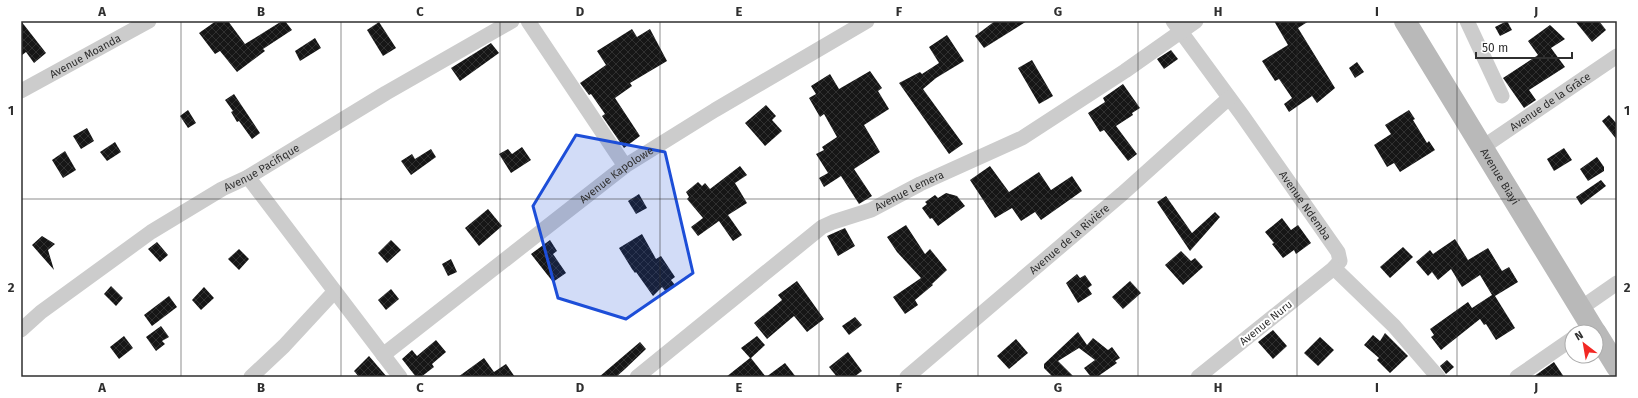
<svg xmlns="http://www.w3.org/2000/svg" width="1638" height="398" font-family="'Fira Sans',sans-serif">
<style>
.building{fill:url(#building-cross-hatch)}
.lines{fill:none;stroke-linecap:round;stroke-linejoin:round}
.street{stroke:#ccc;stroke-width:15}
.secondary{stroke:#b9b9b9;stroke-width:22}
.marked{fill:#1d4ed8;fill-opacity:0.2;stroke:#1d4ed8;stroke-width:3;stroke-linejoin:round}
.grid{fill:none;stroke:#2f2f2f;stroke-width:1;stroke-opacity:0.55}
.labels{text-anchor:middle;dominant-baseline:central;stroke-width:4;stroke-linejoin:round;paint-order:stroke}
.street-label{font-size:11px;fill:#2f2f2f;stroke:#fff}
.neatline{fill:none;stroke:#2f2f2f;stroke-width:1.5}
.grid-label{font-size:13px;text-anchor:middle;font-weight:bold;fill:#2f2f2f}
</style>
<defs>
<pattern id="building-cross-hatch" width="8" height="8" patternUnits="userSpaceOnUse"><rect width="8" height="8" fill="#161616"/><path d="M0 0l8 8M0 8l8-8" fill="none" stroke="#303030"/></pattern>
</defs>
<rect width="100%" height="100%" fill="#fff"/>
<!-- building -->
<g class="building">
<polygon points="21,21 46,53 34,63 26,52 21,56"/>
<polygon points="216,21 228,21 245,44 282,21 285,21 292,30 263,49 265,51 237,72 220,51 215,54 199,33"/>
<polygon points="995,21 1027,21 984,48 975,36"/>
<polygon points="1274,21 1309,21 1298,28 1335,88 1317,103 1312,96 1289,112 1284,104 1292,98 1279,79 1275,81 1262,61 1288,45"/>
<polygon points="1507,21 1512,30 1500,36 1495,27"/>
<polygon points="1575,21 1599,21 1606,30 1592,42"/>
<polygon points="379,22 396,48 383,56 367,30"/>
<polygon points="1550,25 1565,39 1551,48 1565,67 1529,90 1536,100 1524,108 1503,78 1538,55 1528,41"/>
<polygon points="632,29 637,37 650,29 667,61 630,83 632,86 615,98 640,136 624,148 602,116 605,114 591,94 589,95 580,83 606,65 597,51"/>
<polygon points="947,35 964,61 936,78 923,89 963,144 949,154 899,83 920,72 922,74 939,63 929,47"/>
<polygon points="315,38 321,48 300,61 295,51"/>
<polygon points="491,43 499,53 460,81 451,68"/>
<polygon points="1171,50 1178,59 1164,69 1157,59"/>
<polygon points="1032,60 1053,96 1039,104 1018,68"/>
<polygon points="1357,62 1364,72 1355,78 1349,68"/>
<polygon points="870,71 882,88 878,91 889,109 864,125 880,152 854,169 872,196 859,204 841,176 824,187 819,178 828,173 816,154 824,150 822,147 837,137 824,114 820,117 809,98 816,94 811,86 830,74 839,89"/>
<polygon points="1123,84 1140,108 1132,113 1133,115 1116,126 1137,154 1128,161 1104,130 1100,132 1088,113 1105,102 1103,98"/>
<polygon points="234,94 260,133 252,139 239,121 237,122 231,112 233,111 225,100"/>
<polygon points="766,105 776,116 772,120 782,131 765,146 745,123"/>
<polygon points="188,110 196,123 188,128 180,116"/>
<polygon points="1409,110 1415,119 1413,120 1427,143 1429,141 1435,150 1400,172 1394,163 1387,167 1374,145 1391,134 1385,125"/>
<polygon points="1609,115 1617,124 1617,140 1602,121"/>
<polygon points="87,128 94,141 81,149 73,136"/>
<polygon points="115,142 121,152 107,161 100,152"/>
<polygon points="522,147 531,160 511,173 499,154 508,149 512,154"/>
<polygon points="1564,148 1572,160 1554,171 1547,159"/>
<polygon points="431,149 436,157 411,175 401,161 412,154 415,159"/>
<polygon points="65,151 76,170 63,178 52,160"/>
<polygon points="1597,157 1604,167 1604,171 1588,181 1580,169"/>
<polygon points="740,166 747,175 735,183 747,203 728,215 742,235 733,241 719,221 698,236 691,227 703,218 687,199 689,197 686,192 698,182 702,186 705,183 710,189"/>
<polygon points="990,166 1009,192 1039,172 1051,190 1072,176 1082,191 1041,220 1035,212 1021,221 1012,208 995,218 970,180"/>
<polygon points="1601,180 1606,186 1581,205 1576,197"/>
<polygon points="946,193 957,196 965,206 938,226 932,218 930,219 922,208 927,204 925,202 935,195 938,198"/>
<polygon points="639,194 647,208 636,214 628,201"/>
<polygon points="1166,196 1192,233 1215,212 1220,217 1190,251 1157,202"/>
<polygon points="488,209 502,226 479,246 465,228"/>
<polygon points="1282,218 1291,230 1298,225 1311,243 1296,254 1294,250 1283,258 1272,244 1274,243 1265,232"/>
<polygon points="906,225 925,254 930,249 947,270 932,284 933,285 915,300 918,305 905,314 893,297 921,278 897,252 887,237"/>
<polygon points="845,228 855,246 838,256 827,236"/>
<polygon points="642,234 656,259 661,256 675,277 671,280 675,285 666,292 662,287 653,296 636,272 635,273 632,269 619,248"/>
<polygon points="42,236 55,244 48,250 54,270 32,245"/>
<polygon points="1455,239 1468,260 1488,248 1502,271 1509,267 1518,282 1495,296 1515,328 1496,340 1486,324 1484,325 1480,319 1441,350 1431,337 1434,335 1430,329 1468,302 1472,308 1492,295 1480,275 1462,287 1451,269 1438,280 1432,272 1428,276 1416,262 1430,250 1433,254"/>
<polygon points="391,240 401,250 387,263 378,253"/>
<polygon points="550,240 557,251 553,254 566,273 553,282 531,254"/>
<polygon points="157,242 168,255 160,262 148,249"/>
<polygon points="1403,247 1413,257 1390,278 1380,267"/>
<polygon points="239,249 249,259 239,270 228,259"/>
<polygon points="1181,251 1191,261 1195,258 1203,267 1183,285 1165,265"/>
<polygon points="451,259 457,272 448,276 442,264"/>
<polygon points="1077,274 1080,278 1085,275 1092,285 1088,288 1092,294 1078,303 1066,283"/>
<polygon points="797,281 824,319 807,332 794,316 767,339 754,323 782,300 778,295"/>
<polygon points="1130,281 1141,293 1123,309 1112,297"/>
<polygon points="111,286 123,298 116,306 104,294"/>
<polygon points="204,287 214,298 201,310 192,300"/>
<polygon points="391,289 399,299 386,310 378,300"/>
<polygon points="169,296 177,307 152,326 144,315"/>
<polygon points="855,317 862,325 849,335 842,326"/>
<polygon points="161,326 169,337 162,341 165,344 156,351 146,337"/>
<polygon points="1273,330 1287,346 1273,359 1258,342"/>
<polygon points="1078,332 1087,345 1093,338 1108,350 1112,347 1120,358 1115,361 1117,363 1097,377 1091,377 1084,368 1095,360 1079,348 1058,361 1074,377 1053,377 1044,368 1044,364"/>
<polygon points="1385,333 1408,356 1390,373 1377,360 1379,358 1364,345 1373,335 1380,341"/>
<polygon points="124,336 133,348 119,359 110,347"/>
<polygon points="757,336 765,345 751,358 766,377 726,377 750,358 741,348"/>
<polygon points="1320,337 1334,350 1318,366 1304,353"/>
<polygon points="1016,339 1028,353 1009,369 997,356"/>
<polygon points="436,340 446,352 432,364 434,367 421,377 416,377 402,359 412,350 417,356"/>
<polygon points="640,342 646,349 625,369 616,377 599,377"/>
<polygon points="848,352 862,371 854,377 837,377 829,367"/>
<polygon points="369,356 387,377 359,377 354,371"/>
<polygon points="484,358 494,372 506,364 515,377 458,377"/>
<polygon points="1447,360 1454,367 1446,374 1440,366"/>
<polygon points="1554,362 1564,377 1533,377"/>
<polygon points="785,363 796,377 766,377"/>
</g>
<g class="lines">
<!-- street -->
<g class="street">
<polyline points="528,21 625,166"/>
<path id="s1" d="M1173,21L1242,115L1338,252L1340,261L1334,268L1198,377"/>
<polyline points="1467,21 1502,96"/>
<path id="s2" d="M21,91L149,21"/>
<path id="s3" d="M1483,147L1617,56"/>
<polyline points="248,177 400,377"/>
<polyline points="1334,268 1394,326 1438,377"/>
<polyline points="1581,308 1617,283"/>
<path id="s4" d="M21,330L41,312L151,232L222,189L248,177L386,93L512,21"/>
<path id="s5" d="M383,355L625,166L715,110L867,21"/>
<polyline points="251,377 284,346 334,292"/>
<path id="s6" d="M637,377L822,227L833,222L871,210L920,184L1022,138L1125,71L1196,21"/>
<path id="s7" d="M907,377L1122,194L1229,98"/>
<polyline points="1517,377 1572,339"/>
</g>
<!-- secondary -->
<g class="secondary">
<path id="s8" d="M1405,21L1595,332"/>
<polyline points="1596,333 1617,367"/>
</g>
</g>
<!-- marked area -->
<path class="marked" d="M576,135L665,152L693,273L626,319L558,298L533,206Z"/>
<!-- grid -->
<path class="grid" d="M181,21V377M341,21V377M500,21V377M660,21V377M819,21V377M978,21V377M1138,21V377M1297,21V377M1457,21V377M21,199H1617"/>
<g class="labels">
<!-- street labels -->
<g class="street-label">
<text stroke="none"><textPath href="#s2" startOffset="73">Avenue Moanda</textPath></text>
<text stroke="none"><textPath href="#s3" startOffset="81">Avenue de la Grâce</textPath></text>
<text stroke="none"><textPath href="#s4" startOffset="291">Avenue Pacifique</textPath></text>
<text stroke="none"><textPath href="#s5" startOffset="295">Avenue Kapolowe</textPath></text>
<text stroke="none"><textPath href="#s8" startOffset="182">Avenue Biayi</textPath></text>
<text stroke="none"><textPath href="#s6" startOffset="333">Avenue Lemera</textPath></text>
<text stroke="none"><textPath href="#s1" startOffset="227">Avenue Ndemba</textPath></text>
<text stroke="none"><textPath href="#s7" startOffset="213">Avenue de la Rivière</textPath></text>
<text transform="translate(1266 323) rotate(-39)">Avenue Nuru</text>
</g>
</g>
<!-- border -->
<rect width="1638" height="398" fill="none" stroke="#ffffff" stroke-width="44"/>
<!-- north arrow -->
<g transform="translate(1584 344) rotate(329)"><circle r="19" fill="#ffffff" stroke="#acacac"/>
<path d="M0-3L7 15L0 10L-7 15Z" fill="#f22824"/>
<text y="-6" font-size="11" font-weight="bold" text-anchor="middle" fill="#2f2f2f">N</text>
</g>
<!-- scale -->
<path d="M1476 52v6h96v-6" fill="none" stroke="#2f2f2f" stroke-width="2"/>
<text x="1482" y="52" font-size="12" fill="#2f2f2f" stroke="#ffffff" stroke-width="3" paint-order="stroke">50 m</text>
<rect x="22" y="22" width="1594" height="354" class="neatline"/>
<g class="grid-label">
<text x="102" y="16">A</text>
<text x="261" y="16">B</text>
<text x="420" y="16">C</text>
<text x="580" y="16">D</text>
<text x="739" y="16">E</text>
<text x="899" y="16">F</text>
<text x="1058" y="16">G</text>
<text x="1218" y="16">H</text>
<text x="1377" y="16">I</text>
<text x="1536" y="16">J</text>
<text x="11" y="115">1</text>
<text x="1627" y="115">1</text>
<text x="11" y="292">2</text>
<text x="1627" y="292">2</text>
<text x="102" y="392">A</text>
<text x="261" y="392">B</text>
<text x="420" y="392">C</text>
<text x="580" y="392">D</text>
<text x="739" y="392">E</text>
<text x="899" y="392">F</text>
<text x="1058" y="392">G</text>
<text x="1218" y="392">H</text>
<text x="1377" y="392">I</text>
<text x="1536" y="392">J</text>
</g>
</svg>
